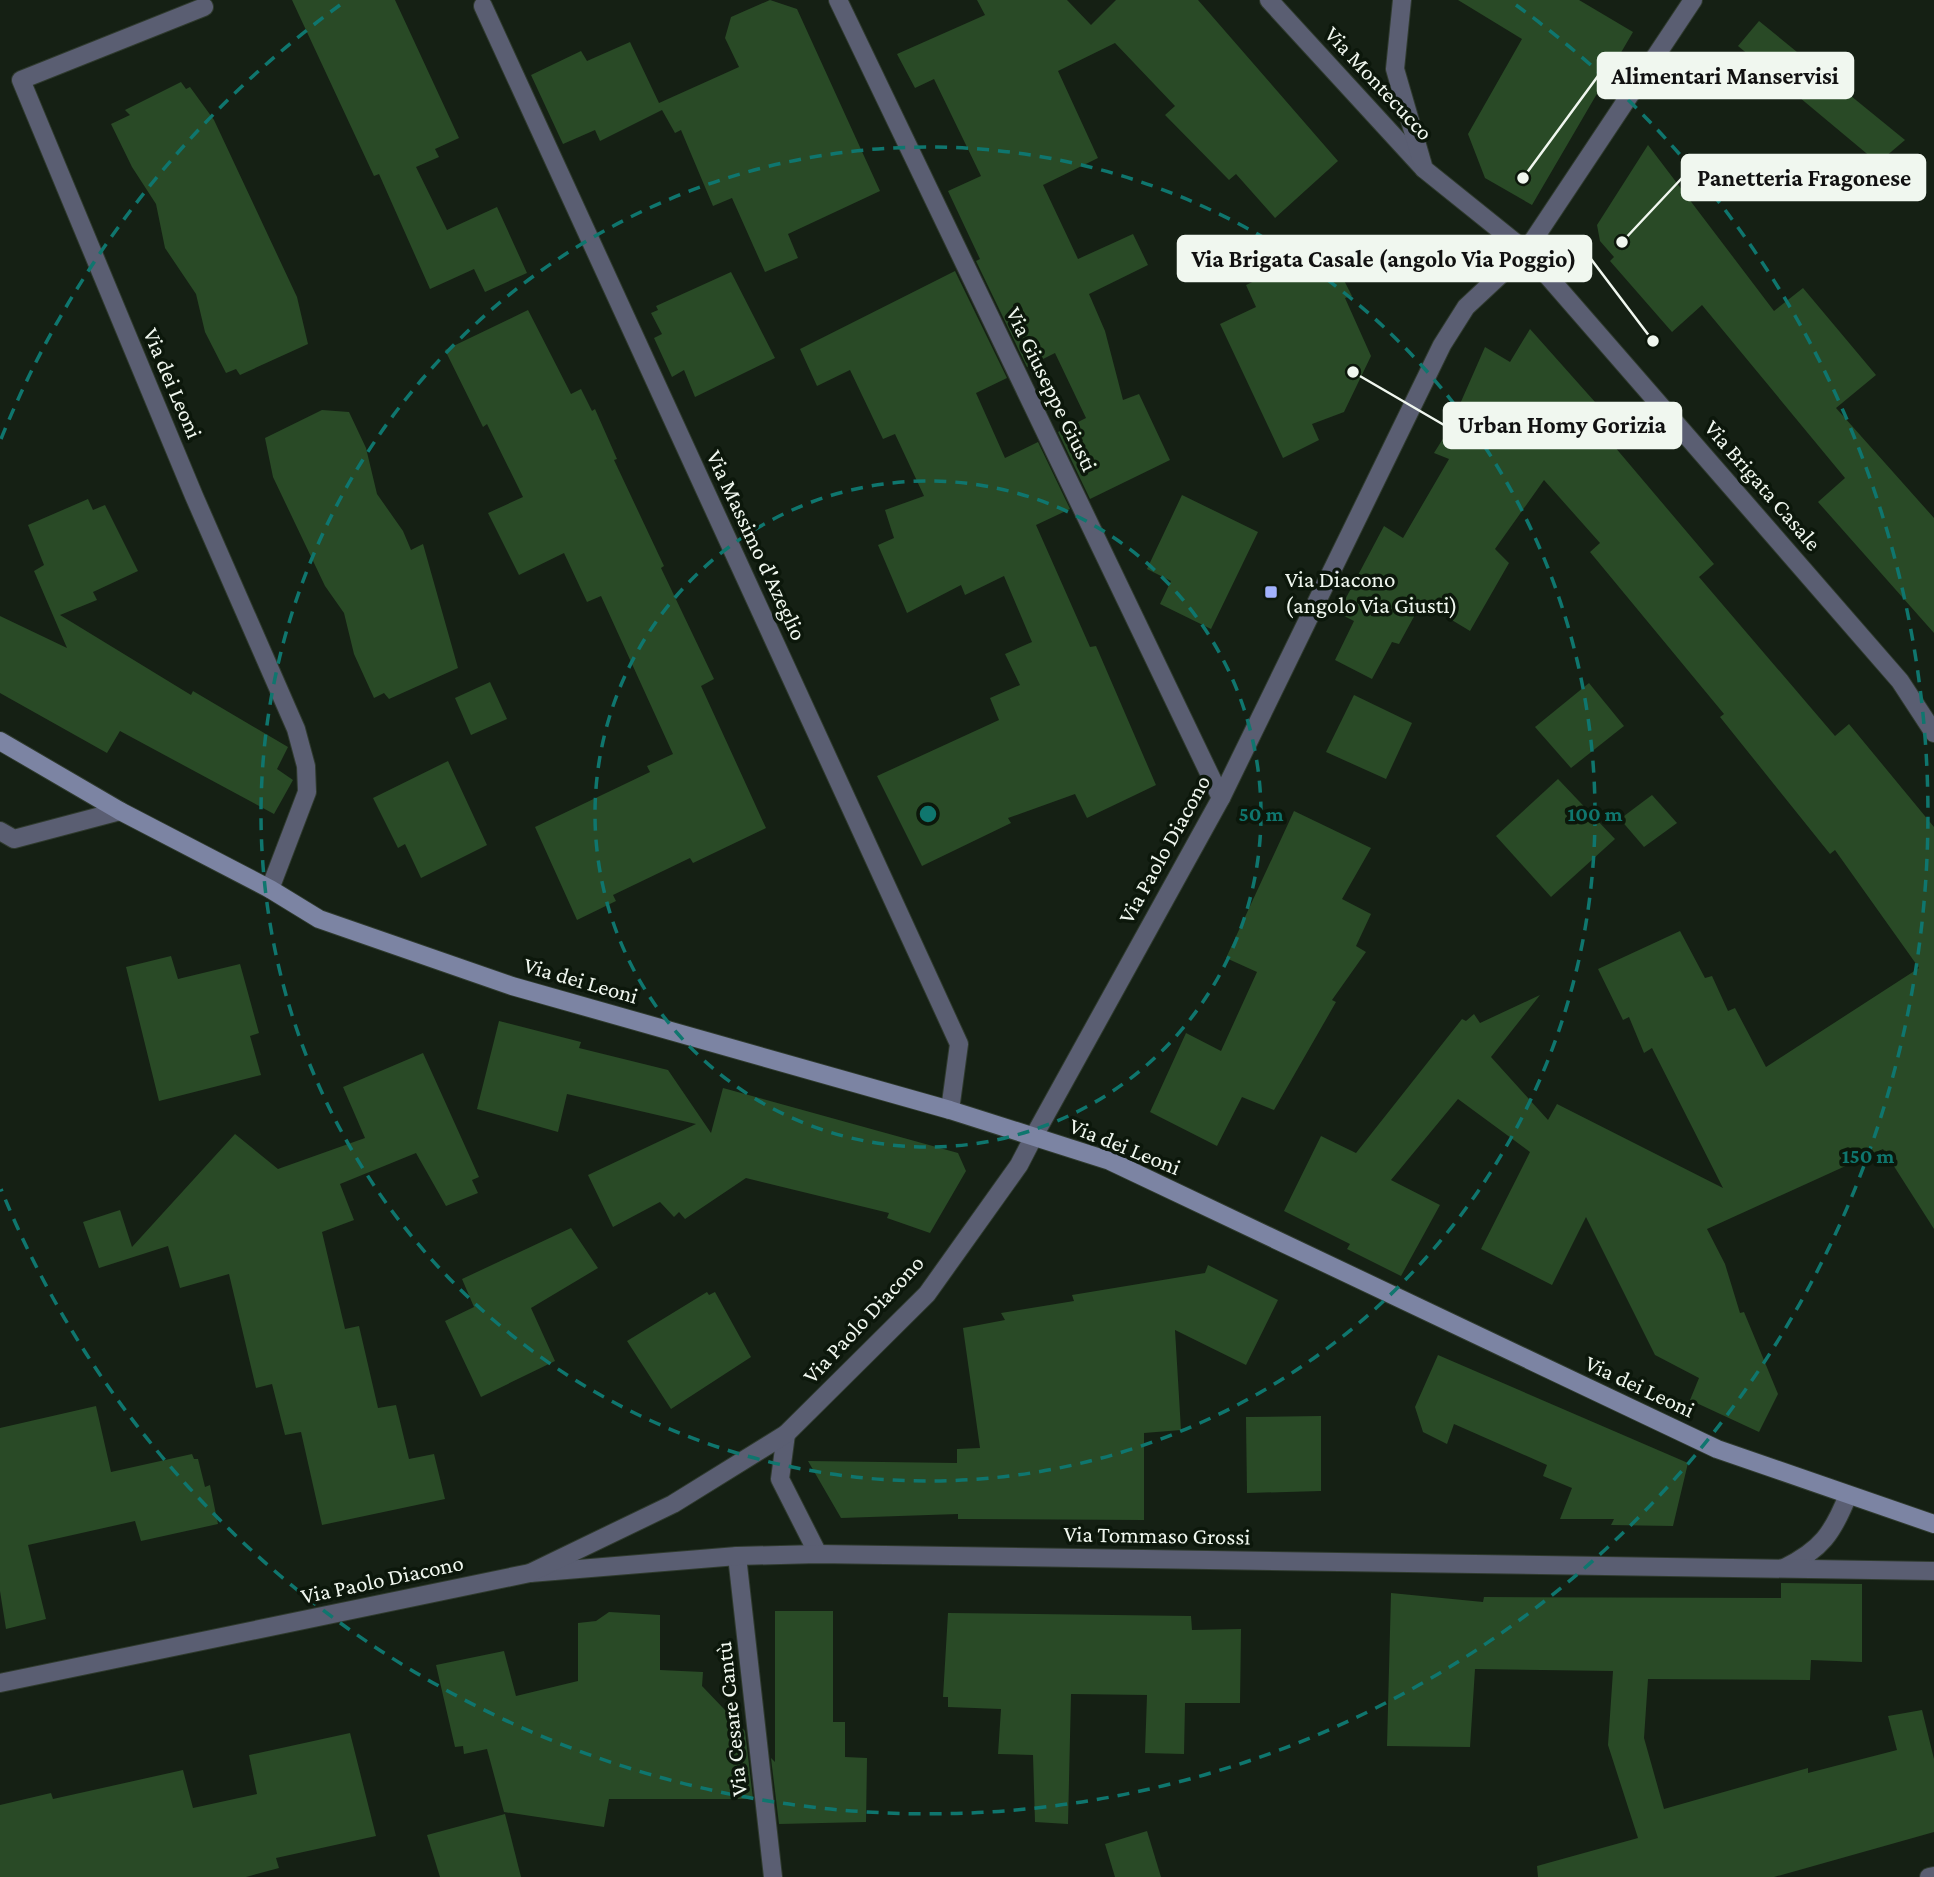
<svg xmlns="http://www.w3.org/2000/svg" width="1934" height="1877" font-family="'Crimson Pro',serif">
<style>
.building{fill:#294a26}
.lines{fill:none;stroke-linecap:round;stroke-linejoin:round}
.service-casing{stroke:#2f3a2e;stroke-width:20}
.minor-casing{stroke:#2f3a2e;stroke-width:20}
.tertiary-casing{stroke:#2f3a2e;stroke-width:20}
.secondary-casing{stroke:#2f3a2e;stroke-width:20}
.service{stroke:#5a5e72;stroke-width:18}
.minor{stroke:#5a5e72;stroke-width:18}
.tertiary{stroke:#5a5e72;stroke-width:18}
.secondary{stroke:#7c84a3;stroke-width:18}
.ring{fill:none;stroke:#0f766e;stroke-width:3.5;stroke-dasharray:12 9}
.poi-dot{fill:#a2b2fd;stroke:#0c170b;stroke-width:2.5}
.labels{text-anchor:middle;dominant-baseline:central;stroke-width:7;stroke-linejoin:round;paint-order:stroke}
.street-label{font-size:23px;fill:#f0f7ef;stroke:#0c170b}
.poi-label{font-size:23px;fill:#f0f7ef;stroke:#0c170b;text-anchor:start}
.centre{fill:#0f766e;stroke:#0c170b;stroke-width:3.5}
.ring-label{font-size:21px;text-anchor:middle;font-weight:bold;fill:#0f766e;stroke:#0c170b;stroke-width:7;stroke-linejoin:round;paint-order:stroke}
.leader{fill:none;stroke:#f0f7ef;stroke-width:2.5}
.callout-dot{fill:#f0f7ef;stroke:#0c170b;stroke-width:2.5}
.callout{fill:#f0f7ef;stroke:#f0f7ef;stroke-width:2.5}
.callout-label{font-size:24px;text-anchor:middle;font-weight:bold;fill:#111}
</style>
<rect width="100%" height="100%" fill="#152014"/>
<!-- building -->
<g class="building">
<polygon points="292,0 395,0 459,138 435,149 439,157 416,167 447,230 497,207 527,273 485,292 474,269 430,289 379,174 374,176"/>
<polygon points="770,0 797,9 880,191 788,234 798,258 765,272 732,198 713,206 681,130 675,133 662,110 600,141 595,130 563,144 531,75 581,51 587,61 630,42 659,103 739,67 725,38 731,17"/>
<polygon points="977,0 1067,0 1091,25 1116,0 1198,0 1338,161 1275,218 1236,174 1229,180 1165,115 1175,106 1115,43 1058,71 1098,158 1043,185 1078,259 1133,234 1148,265 1089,294 1105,331 1123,400 1139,394 1170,460 1090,499 1058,432 1086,418 1055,353 1027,367 976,261 980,259 948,191 981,176 934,79 915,88 897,54 985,15"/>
<polygon points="1458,0 1579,0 1633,32 1532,205 1485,178 1468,134 1522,39"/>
<polygon points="1759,21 1905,140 1878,163 1738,46"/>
<polygon points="181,82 186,89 190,87 214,120 297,297 308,344 240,375 236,369 226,373 205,332 196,294 165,248 156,204 132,167 111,124 130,115 125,110"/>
<polygon points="1648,145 1774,311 1803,288 1876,375 1836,408 1934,518 1934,633 1818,502 1845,478 1702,305 1672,332 1610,261 1614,257 1600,241 1597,225"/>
<polygon points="1327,247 1352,296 1345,298 1371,356 1344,412 1312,424 1319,440 1283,458 1220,324 1256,307 1246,285"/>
<polygon points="955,271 1007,378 976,393 1005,458 1038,442 1070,509 1036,525 1090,647 1096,646 1156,785 1087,818 1075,794 1008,818 1011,823 922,866 877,776 999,720 990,698 1020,685 1005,654 1032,642 1004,576 965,595 961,585 907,613 878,545 894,538 885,510 924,496 895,434 883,439 850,370 817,386 800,349"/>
<polygon points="731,272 775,358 695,397 684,370 672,377 654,338 662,334 651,313 658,310 656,306"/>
<polygon points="528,310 571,394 581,389 592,411 595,409 617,459 614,460 664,566 661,568 714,679 701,686 766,828 693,863 690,858 613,895 616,901 577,920 535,827 650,772 647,766 673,754 601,596 587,602 564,553 519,575 488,513 523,497 487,424 483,427 445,350"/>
<polygon points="1530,329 1603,411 1592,420 1714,564 1699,577 1835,736 1849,724 1934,827 1934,1229 1883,1149 1707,1229 1725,1264 1740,1313 1744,1312 1778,1394 1759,1432 1690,1400 1699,1378 1655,1355 1586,1217 1552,1285 1481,1249 1530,1152 1458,1099 1391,1180 1440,1205 1401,1276 1347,1249 1350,1244 1284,1211 1321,1136 1356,1153 1462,1019 1466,1021 1474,1014 1480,1023 1540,995 1491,1057 1548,1120 1557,1104 1723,1188 1652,1048 1644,1053 1629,1017 1623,1020 1598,969 1680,931 1705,978 1712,976 1728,1011 1735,1008 1766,1067 1919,968 1835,850 1830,854 1720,717 1724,714 1590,552 1600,543 1544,480 1495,549 1509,563 1470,631 1422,602 1399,644 1392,642 1372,679 1335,660 1354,621 1338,613 1384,526 1403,538 1449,459 1434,453 1449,429 1485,347 1510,362"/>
<polygon points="322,410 349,412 366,448 377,494 403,531 411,550 423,544 458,668 389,699 384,693 374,698 354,654 344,613 325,586 273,477 265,438"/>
<polygon points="1182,495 1258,532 1211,629 1160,604 1171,581 1147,569"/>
<polygon points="88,499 93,510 105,505 138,571 93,592 97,600 60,615 191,695 193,691 288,747 277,769 293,780 274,814 120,731 107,753 0,693 0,616 67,648 34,571 44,565 28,525"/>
<polygon points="490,682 507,719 471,735 455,698"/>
<polygon points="1589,683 1624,726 1571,768 1535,727"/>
<polygon points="1354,695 1412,723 1386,779 1326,752"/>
<polygon points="448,761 487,845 421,878 405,844 398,848 373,798"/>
<polygon points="1558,779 1615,839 1551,897 1496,836"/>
<polygon points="1652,795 1677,823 1644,847 1620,819"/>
<polygon points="1294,811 1371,848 1342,899 1371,914 1356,946 1366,952 1332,1000 1336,1002 1274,1110 1242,1097 1217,1146 1150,1112 1186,1033 1221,1051 1257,972 1226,958"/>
<polygon points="171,956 178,979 240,964 259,1033 250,1036 261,1075 159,1101 126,967"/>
<polygon points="499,1021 581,1042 579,1048 668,1070 711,1133 723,1088 958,1153 966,1171 930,1233 887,1218 889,1213 746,1178 685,1219 679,1212 674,1217 660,1202 613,1227 588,1175 696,1124 567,1094 558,1132 477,1109"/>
<polygon points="423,1053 479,1177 472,1180 478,1193 446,1206 416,1153 340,1184 354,1220 322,1232 345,1329 359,1326 378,1408 396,1405 409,1459 434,1454 445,1499 322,1525 301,1432 285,1435 272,1384 256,1388 229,1274 180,1288 168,1246 99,1268 83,1222 120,1210 132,1247 235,1134 278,1169 365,1138 343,1087"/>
<polygon points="571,1228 598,1268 531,1308 555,1361 481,1397 445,1321 474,1307 462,1279"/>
<polygon points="1208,1265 1278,1300 1246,1365 1175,1330 1181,1430 1144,1433 1144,1520 958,1519 958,1514 841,1518 808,1461 957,1463 957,1449 980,1448 963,1328 1005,1320 1001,1313 1074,1301 1072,1295 1205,1273"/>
<polygon points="707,1292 709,1295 715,1292 751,1357 671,1409 627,1341"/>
<polygon points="1438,1355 1688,1463 1673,1526 1611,1525 1614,1519 1560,1519 1572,1488 1543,1476 1547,1465 1454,1424 1447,1444 1423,1432 1415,1407"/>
<polygon points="96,1406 111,1472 192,1454 194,1459 198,1459 205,1487 210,1485 218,1524 141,1541 135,1521 28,1545 46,1619 6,1629 0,1591 0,1428"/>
<polygon points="1321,1416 1321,1491 1247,1493 1246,1417"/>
<polygon points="1781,1583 1862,1584 1862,1662 1811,1660 1810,1680 1648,1679 1644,1738 1664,1809 1808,1768 1808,1773 1897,1750 1888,1716 1922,1710 1934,1759 1934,1832 1774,1877 1538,1877 1537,1866 1638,1838 1608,1745 1613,1671 1475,1669 1470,1747 1387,1746 1391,1593 1483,1602 1484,1597 1781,1598"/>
<polygon points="775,1611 833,1611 833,1722 845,1722 845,1757 867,1758 866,1822 779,1824 771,1758 775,1762"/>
<polygon points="609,1612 660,1615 660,1670 703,1672 702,1686 745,1731 753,1799 609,1799 604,1827 504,1812 487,1749 464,1754 463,1746 455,1747 436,1665 504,1651 516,1696 578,1681 578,1623 596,1621"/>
<polygon points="948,1613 1191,1616 1192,1630 1241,1629 1240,1703 1185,1703 1184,1754 1145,1753 1147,1695 1071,1694 1068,1824 1035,1822 1033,1755 998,1754 1001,1709 948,1707 948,1697 943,1697"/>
<polygon points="350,1733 376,1836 276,1858 279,1868 246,1877 0,1877 0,1805 51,1793 53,1799 183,1770 193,1808 257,1794 249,1755"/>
<polygon points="505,1814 521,1877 440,1877 427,1835"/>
<polygon points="1147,1831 1161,1877 1115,1877 1105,1844"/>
</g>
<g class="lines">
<!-- service casing -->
<g class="service-casing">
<polyline id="service" points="0,831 14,839 120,811"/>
</g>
<!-- minor casing -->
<g class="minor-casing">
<g id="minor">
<polyline points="838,0 1221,798"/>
<polyline points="1269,0 1424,169"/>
<polyline points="483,6 959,1044 950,1110"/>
<polyline points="204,7 21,80 194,496 296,729 306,766 307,792 270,889"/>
<polyline points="1034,1136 1221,798 1442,345 1466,307 1526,251 1693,0"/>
<polyline points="786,1434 780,1479 818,1554"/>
<polyline points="737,1556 773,1877"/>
<path d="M1784,1568C1821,1550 1833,1533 1848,1495"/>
<polyline points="1929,1877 1934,1876"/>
</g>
</g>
<!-- tertiary casing -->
<g class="tertiary-casing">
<g id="tertiary">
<polyline points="1402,0 1395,69 1424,169 1526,251 1900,681 1934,733"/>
<polyline points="530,1573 737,1556 818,1554 1934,1571"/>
<polyline points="0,1683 530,1573 673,1504 786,1434 927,1294 1019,1165 1034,1136"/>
</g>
</g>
<!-- secondary casing -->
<g class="secondary-casing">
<polyline id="secondary" points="0,741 120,811 270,889 319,919 512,986 950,1110 1110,1161 1717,1449 1934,1524"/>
</g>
<!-- service -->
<use href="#service" class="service"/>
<!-- minor -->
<use href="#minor" class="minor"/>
<!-- tertiary -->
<use href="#tertiary" class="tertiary"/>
<!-- secondary -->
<use href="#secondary" class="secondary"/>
</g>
<!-- distance rings -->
<g class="ring">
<circle cx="928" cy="814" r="333"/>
<circle cx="928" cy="814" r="667"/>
<path d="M1 439A1000 1000 0 0 1 340 5M1516 5A1000 1000 0 1 1 1 1189"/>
</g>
<!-- markers -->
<rect class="poi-dot" x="1264" y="585" width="14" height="14" rx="3.5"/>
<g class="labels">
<!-- street labels -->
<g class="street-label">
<text transform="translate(1379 83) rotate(47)">Via Montecucco</text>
<text transform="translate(173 383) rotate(67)">Via dei Leoni</text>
<text transform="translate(1052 389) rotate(64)">Via Giuseppe Giusti</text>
<text transform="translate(1763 485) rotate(49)">Via Brigata Casale</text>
<text transform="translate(757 545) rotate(65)">Via Massimo d'Azeglio</text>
<text transform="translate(1164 849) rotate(-61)">Via Paolo Diacono</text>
<text transform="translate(581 980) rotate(16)">Via dei Leoni</text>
<text transform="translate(1125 1146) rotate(22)">Via dei Leoni</text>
<text transform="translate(863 1319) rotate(-47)">Via Paolo Diacono</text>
<text transform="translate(1640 1386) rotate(25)">Via dei Leoni</text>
<text transform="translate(1157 1535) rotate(1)">Via Tommaso Grossi</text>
<text transform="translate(382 1579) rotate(-12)">Via Paolo Diacono</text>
<text transform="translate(731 1719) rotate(-96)">Via Cesare Cantù</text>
</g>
<!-- poi labels -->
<g class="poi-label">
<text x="1285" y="579">Via Diacono<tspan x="1285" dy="26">(angolo Via Giusti)</tspan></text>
</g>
</g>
<circle cx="928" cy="814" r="10" class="centre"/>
<g class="ring-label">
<text x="1261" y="821">50 m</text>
<text x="1595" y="821">100 m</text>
<text x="1868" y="1163">150 m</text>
</g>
<!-- callouts -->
<path class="leader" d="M1523 178L1598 76M1622 242L1682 178M1653 341L1591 259M1353 372L1444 425"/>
<g class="callout-dot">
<circle cx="1523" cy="178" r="7"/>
<circle cx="1622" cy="242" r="7"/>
<circle cx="1653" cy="341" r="7"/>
<circle cx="1353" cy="372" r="7"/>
</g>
<g class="callout">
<rect x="1598" y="53" width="255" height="45" rx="7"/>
<rect x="1682" y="155" width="243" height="45" rx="7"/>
<rect x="1178" y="236" width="413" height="45" rx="7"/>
<rect x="1444" y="403" width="237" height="45" rx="7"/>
</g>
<g class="callout-label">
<text x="1725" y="84">Alimentari Manservisi</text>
<text x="1804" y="186">Panetteria Fragonese</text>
<text x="1384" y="267">Via Brigata Casale (angolo Via Poggio)</text>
<text x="1562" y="433">Urban Homy Gorizia</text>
</g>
</svg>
